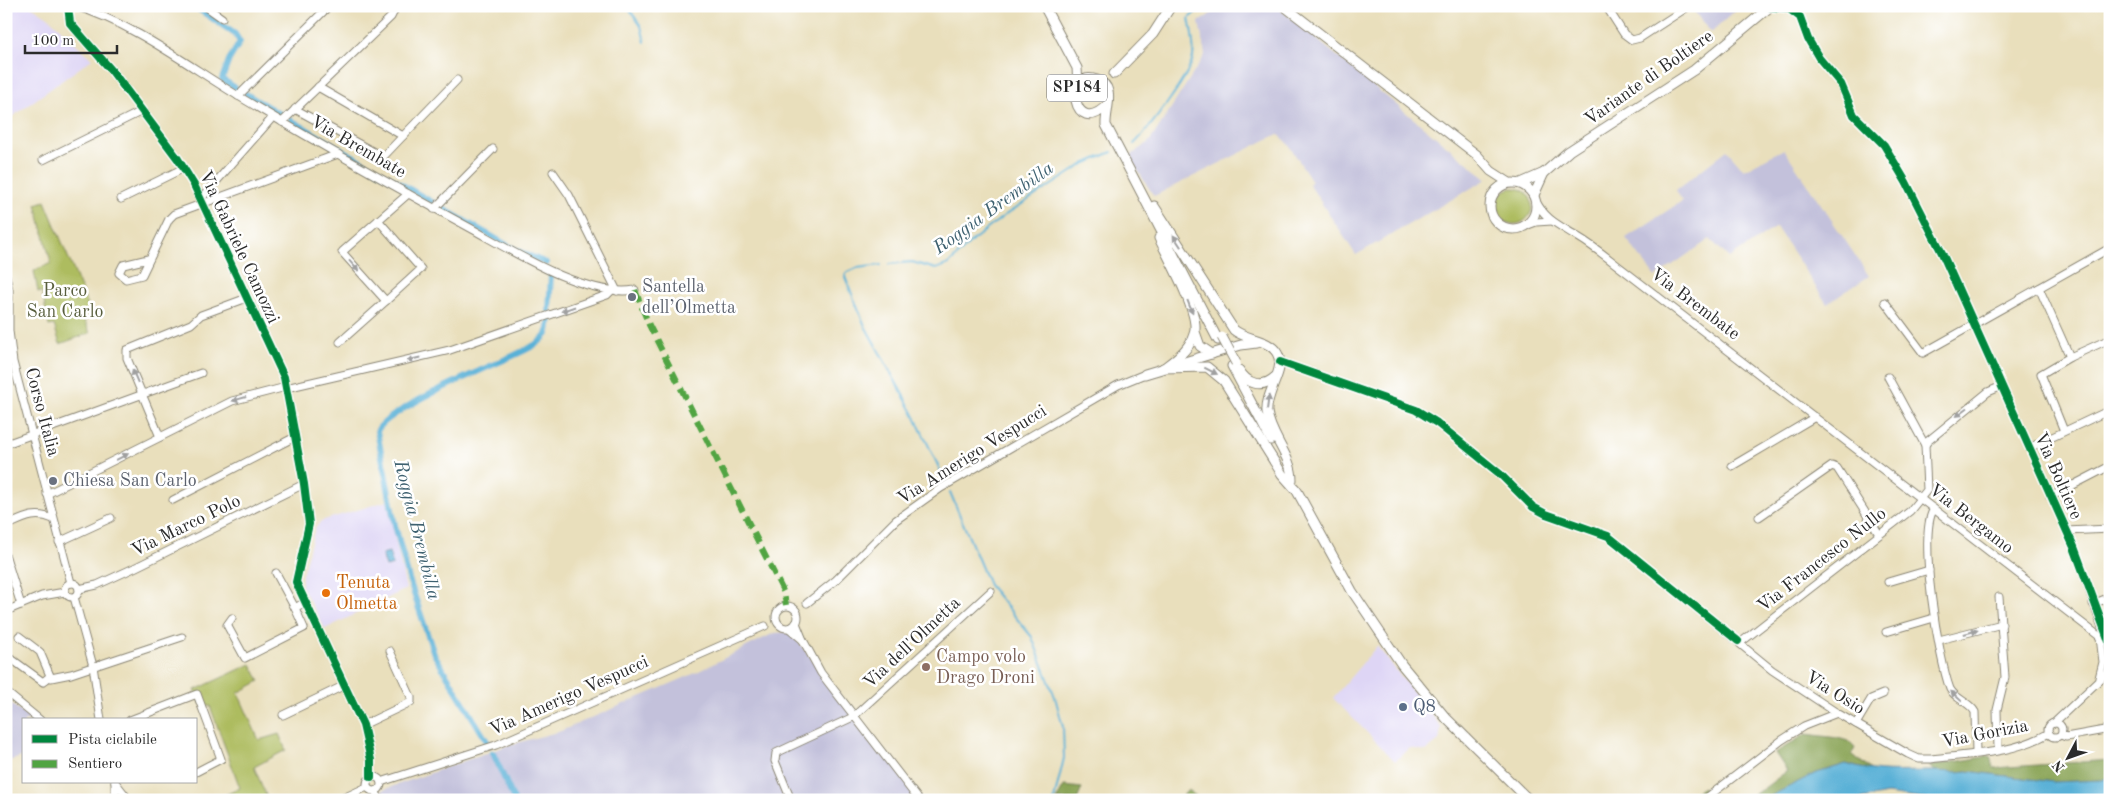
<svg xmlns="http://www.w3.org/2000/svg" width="2116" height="806" font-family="'Old Standard TT',serif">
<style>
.built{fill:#ded5f5}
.industrial{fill:#c3c1db}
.green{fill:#adbc5f;stroke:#6c7445}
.forest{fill:#8aa456;stroke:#5a6840}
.water{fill:#5ab1d7;stroke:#426e81}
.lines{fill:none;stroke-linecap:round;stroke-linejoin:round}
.stream{stroke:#5ab1d7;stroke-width:2}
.canal{stroke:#5ab1d7;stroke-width:6}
.minor-casing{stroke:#8a8574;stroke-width:9}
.major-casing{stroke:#8a8574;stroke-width:11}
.minor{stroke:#fff;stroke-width:7}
.major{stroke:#fff;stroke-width:9}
.major-bridge-casing{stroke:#8a8574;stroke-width:11;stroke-linecap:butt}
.major-bridge{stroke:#fff;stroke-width:9}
.quiet{stroke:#51a443;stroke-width:6;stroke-dasharray:12 6;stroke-linecap:butt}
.cycleway-casing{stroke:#fff;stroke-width:11}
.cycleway{stroke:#00873e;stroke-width:8}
.oneway{fill:#a0a0a0}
.worship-dot{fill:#6b7280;stroke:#fff;stroke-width:2}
.food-dot{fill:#e8710a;stroke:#fff;stroke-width:2}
.education-dot{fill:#8d6e63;stroke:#fff;stroke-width:2}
.service-dot{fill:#5c6f8a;stroke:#fff;stroke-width:2}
.labels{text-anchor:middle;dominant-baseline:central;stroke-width:5;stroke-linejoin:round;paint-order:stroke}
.shield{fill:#fff;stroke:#6b6b6b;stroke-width:1}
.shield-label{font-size:16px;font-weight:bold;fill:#2b2b2b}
.street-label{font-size:18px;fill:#2b2b2b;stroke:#fff}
.worship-label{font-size:18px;fill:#5b616d;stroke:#fff;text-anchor:start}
.park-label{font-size:18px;fill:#585e3d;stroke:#fff}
.food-label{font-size:18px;fill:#c56008;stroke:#fff;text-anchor:start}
.education-label{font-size:18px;fill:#785e54;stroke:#fff;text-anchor:start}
.service-label{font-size:18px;fill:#4e5e75;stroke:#fff;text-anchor:start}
.water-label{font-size:19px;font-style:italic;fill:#3e6170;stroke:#fff}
</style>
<rect width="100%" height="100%" fill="#fff"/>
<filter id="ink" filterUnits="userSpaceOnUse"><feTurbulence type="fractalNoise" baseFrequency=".02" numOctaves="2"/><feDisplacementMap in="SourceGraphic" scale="10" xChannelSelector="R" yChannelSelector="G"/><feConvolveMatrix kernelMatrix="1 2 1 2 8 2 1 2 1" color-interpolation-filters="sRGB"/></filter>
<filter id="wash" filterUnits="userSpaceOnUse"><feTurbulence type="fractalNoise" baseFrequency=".0096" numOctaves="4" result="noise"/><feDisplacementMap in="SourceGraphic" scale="20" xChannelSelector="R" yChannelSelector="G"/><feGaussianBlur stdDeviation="1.12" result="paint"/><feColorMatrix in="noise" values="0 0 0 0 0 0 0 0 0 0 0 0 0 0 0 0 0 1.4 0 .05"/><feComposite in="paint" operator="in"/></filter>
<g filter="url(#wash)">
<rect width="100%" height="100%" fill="#e9dfbc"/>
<!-- built -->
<g class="built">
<polygon points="6,6 31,6 48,17 92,59 6,121"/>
<polygon points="387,501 406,589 325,629 302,587 302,575 315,529 321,521"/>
<polygon points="1377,646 1441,727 1439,741 1426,751 1410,748 1395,761 1333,698"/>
</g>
<!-- industrial -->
<g class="industrial">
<polygon points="1222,6 1276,6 1487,179 1356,255 1309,184 1312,181 1286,141 1278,134 1154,196 1129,157 1150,141 1205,55 1199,22"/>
<polygon points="1690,6 1740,6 1711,33"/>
<polygon points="1784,149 1869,276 1827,304 1776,227 1729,258 1710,239 1655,277 1626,238 1682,201 1676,190 1727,150 1744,170"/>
<polygon points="787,632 797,640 922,800 385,800 380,791 509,745 561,731 691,675 774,633"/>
<polygon points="6,700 32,720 24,720 24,756 6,762"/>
</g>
<!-- green -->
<g class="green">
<circle cx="1514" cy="206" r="18"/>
<polygon points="45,201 90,310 82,314 90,333 60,344 54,325 49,326 42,292 38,292 34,271 51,263 36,204"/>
<polygon points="251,664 260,681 238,693 259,740 279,734 286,750 254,767 268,800 215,800 240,788 210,706 202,706 195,690"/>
</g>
<!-- forest -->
<g class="forest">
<polygon points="1806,734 1838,738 1848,741 1855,748 1852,754 1872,771 1846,764 1814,774 1763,800 1742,800 1763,789 1787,771 1775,753"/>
<polygon points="1990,756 1994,768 2110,760 2110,777 2102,780 2054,782 1967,771 1946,773 1934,771 1929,766"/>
<polygon points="1064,786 1082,788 1077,800 1056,800"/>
<polygon points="1703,787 1713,800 1682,800"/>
<polygon points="1188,790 1201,800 1179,800"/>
</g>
<!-- water -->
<g class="water">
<polygon points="389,552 393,565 386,567 382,554"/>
<path d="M1846,764C1875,774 1902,771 1932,771C1944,771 1954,773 1967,771L2054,782L2102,780L2110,777V800H1931L1887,794L1857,800H1763L1814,774Z"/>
</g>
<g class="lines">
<!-- stream -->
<g class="stream">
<polyline points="627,6 641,26 645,42"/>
<path d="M1134,144C1149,129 1190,76 1193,57C1195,45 1191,30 1189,18L1203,6"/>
<polyline points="889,264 912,262 936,269 949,264 973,240 1005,215 1084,164 1112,152"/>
<polyline points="881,265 857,268 846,273 845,277 865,326 913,413 942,474"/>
<polyline points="950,492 989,585 1032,637 1055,697 1063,727 1064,758 1054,800"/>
</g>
<!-- canal -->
<g class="canal">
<polyline points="194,6 235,34 240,42 229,60 222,79 237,89"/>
<polyline points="246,94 282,115"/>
<polyline points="291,120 432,202"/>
<polyline points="442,208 516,250 546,263"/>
<polyline points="549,310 551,274"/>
<path d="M488,743L434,654L409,579L395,525L377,431C388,409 482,370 508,358C521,352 538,346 547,334C549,330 549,323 550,319"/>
<polyline points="493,753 514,800"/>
</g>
</g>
</g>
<g filter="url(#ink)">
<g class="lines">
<!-- minor casing -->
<g class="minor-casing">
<g id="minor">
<polyline points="68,6 70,23 112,71 178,159 194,185 284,377 304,484 309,524 296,582 363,725 371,760 371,777"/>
<path d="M75,6C134,24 187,65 240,97C317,143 395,187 474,230C515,253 587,298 635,290"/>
<polyline points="205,6 222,18"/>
<polyline points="1606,6 1624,34 1632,40 1640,38 1686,8"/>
<polyline points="1771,7 1788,8 1800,17 1808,39 1819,58 1841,84 1854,115 1884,145 1906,182 1942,253 2074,547 2107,642"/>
<polyline points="318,87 403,136 457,80"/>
<polyline points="238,96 329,6"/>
<polyline points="295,109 383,157 403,136"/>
<polyline points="282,122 391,17 394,11 389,6"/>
<polyline points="43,160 142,111"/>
<polyline points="553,172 569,195 617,291"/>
<polyline points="121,199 184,168"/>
<polyline points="201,199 273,117"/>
<path d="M1536,201C1545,220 1561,226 1578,237C1595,247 1610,260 1626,272L2108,643"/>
<polyline points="434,209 493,149"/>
<polyline points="378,220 421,269 386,301 342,252 408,194"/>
<polyline points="1520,228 1536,222 1552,221"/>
<polyline points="148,259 123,265 119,273 126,279 142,275 169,219 174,214 338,154"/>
<polyline points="6,276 9,290 9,331 13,362 71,583"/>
<polyline points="2039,288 2070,357"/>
<polyline points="1885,302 1923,353 2110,248"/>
<polyline points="340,342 386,301"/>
<path d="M1280,362L1416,410L1437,423L1500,474L1533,507L1546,514L1608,536L1772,670L1837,713L1908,754L1919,759H1931C1970,754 2014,754 2049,733"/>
<polyline points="1888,377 1925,445"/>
<polyline points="286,388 450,350 607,295 612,290"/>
<polyline points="2064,431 2041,374 2070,357 2110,339"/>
<polyline points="160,437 127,358 127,350 191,324 201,315 247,298"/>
<polyline points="6,444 201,373"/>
<polyline points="2029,448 2110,410"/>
<polyline points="1732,466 1815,417"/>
<polyline points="47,494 232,401 286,387"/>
<polyline points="2050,497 2110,466"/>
<polyline points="173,500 295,437"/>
<path d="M1934,509C1917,532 1939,661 1950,689C1956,700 1970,702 1975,712L1976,753"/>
<polyline points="1759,517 1832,466 1837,468 1879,534"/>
<path d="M6,526C24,518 35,511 53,519"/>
<polyline points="2066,531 2110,529"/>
<polyline points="59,542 111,518"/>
<polyline points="6,557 21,605"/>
<polyline points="276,573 295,608"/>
<polyline points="1888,582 1929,570"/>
<circle cx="72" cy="590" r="7"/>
<polyline points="79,589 97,585 134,568 304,484"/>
<polyline points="74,597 93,666 101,720"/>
<polyline points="807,603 836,580 896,520 941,488 1118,385 1145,374"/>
<polyline points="2093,604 2110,597"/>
<circle cx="787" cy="617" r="11"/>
<polyline points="6,611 42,596 65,592"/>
<polyline points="232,618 227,625 245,658 304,628 295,608 305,602"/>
<polyline points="789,628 803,640 796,623"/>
<polyline points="1886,632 1934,618"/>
<polyline points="19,636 40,652 51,678 71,674 182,637"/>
<polyline points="803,640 821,673 919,800"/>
<polyline points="1939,640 2002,624"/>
<polyline points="1740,643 1910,511 1927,490 1925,445 1928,441 1988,392 2002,386"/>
<polyline points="6,655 43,682 49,677"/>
<polyline points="2099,678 2103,662 2100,637"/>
<polyline points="6,692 40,720"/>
<polyline points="283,715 345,685"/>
<polyline points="130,720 197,694 221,759 196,772"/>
<polyline points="2054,723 2110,670"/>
<circle cx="2055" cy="730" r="7"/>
<polyline points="1856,724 1871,699 1883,694"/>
<polyline points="363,725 411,702 411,697 390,651"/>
<polyline points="2061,735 2066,737 2110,729"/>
<polyline points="1998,750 1997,710 2005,677 1999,597"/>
<circle cx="374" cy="784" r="7"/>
<polyline points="115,782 129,800"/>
<polyline points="381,782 496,745 765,626"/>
<polyline points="375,791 380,800"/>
<polyline points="1705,799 1782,740 1804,726 1837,713"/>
<polyline points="115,800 115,782"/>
<polyline points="339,800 367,787"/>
<polyline points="791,800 775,761 776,753 853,717 991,591"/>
</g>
</g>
<!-- major casing -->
<g class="major-casing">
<g id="major">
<polyline points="1044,6 1077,68 1078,85"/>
<polyline points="1284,6 1477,155 1491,171 1508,182"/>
<polyline points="1114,74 1153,34 1171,6"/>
<path d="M1107,105C1073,140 1062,68 1097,80C1117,86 1105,110 1106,125L1218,340"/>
<circle cx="1513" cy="206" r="23"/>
<polyline points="1521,183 1544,173 1569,151 1694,70 1771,6"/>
<polyline points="1534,195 1544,173"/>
<path d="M1154,206L1234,330C1246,340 1269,339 1277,353C1287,369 1265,392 1267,412C1270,436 1292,456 1292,480"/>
<path d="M1159,238C1168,257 1197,309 1195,329C1193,347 1177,358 1164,368"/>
<polyline points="1195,332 1200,346 1212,354"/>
<polyline points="1232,366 1271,440"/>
<polyline points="1163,368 1207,367 1224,381 1282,474 1297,491 1352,591 1402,665 1446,718 1529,800"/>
<path d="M1239,370C1247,384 1262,389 1275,377"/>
<polyline points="1145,374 1241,345 1256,343"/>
</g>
</g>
<!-- minor -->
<use href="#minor" class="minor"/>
<!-- major -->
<use href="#major" class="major"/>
<!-- major-bridge casing -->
<g class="major-bridge-casing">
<polyline id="major-bridge" points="1222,337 1236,363"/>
</g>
<!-- major-bridge -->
<use href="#major-bridge" class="major-bridge"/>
<!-- quiet -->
<polyline class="quiet" points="635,290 649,325 784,593 786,605"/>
<!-- cycleway casing -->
<g class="cycleway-casing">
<g id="cycleway">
<polyline points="68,6 70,23 112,71 178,159 194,185 284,377 304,484 309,524 296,582 363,725 371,760 371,777"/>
<polyline points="1771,7 1788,8 1800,17 1808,39 1819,58 1841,84 1854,115 1884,145 1906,182 1942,253 2074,547 2110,644"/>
<polyline points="1280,362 1416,410 1437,423 1500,474 1533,507 1546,514 1608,536 1738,641"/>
</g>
</g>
<!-- cycleway -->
<use href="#cycleway" class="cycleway"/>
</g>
<!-- one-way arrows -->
<defs><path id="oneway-solid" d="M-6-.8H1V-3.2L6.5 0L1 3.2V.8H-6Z" transform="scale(1.25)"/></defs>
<g class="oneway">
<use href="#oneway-solid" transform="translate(1177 241) rotate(-123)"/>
<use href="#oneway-solid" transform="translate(354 266) rotate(48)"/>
<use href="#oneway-solid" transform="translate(1190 307) rotate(69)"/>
<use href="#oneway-solid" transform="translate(568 309) rotate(161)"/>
<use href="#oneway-solid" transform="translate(414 359) rotate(167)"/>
<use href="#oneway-solid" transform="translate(1211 371) rotate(27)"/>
<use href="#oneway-solid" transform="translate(135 376) rotate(-113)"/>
<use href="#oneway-solid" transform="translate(239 399) rotate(164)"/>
<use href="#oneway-solid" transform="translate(1268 402) rotate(-83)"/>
<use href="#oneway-solid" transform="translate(1962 412) rotate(143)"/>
<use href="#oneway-solid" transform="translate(122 457) rotate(-27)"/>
<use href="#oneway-solid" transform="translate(1971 632) rotate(-15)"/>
<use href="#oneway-solid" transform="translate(1956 696) rotate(-137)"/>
</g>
</g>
<!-- markers -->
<g class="worship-dot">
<circle cx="632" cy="297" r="5"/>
<circle cx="53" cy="481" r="5"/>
</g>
<circle class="food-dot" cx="326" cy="593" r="5"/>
<circle class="education-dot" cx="926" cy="667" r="5"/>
<circle class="service-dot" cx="1403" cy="707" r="5"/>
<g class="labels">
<!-- shield labels -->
<rect class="shield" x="1047" y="74.5" width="60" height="27" rx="4"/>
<g class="shield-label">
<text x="1077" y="88">SP184</text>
</g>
<!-- street labels -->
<g class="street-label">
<text transform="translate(1649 78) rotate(-35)">Variante di Boltiere</text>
<text transform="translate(358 147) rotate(30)">Via Brembate</text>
<text transform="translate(239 247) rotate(65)">Via Gabriele Camozzi</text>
<text transform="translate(1695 304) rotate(37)">Via Brembate</text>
<text transform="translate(42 412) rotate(75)">Corso Italia</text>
<text transform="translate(972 455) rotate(-32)">Via Amerigo Vespucci</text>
<text transform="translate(2058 476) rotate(66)">Via Boltiere</text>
<text transform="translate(1971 519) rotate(38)">Via Bergamo</text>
<text transform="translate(186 526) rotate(-26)">Via Marco Polo</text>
<text transform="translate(1822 560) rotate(-38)">Via Francesco Nullo</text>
<text transform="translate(912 643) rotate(-43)">Via dell'Olmetta</text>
<text transform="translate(1835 693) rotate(32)">Via Osio</text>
<text transform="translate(569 696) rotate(-24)">Via Amerigo Vespucci</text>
<text transform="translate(1985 734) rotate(-11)">Via Gorizia</text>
</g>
<!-- worship labels -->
<g class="worship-label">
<text x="642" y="287">Santella<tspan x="642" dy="21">dell’Olmetta</tspan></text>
<text x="63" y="481">Chiesa San Carlo</text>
</g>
<!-- park labels -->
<g class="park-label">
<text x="65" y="291">Parco<tspan x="65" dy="21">San Carlo</tspan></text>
</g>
<!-- food labels -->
<g class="food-label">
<text x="336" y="583">Tenuta<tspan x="336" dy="21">Olmetta</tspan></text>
</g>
<!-- education labels -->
<g class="education-label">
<text x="936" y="657">Campo volo<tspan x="936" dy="21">Drago Droni</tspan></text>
</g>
<!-- service labels -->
<g class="service-label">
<text x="1413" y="707">Q8</text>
</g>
<!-- water labels -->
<g class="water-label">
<text transform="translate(994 209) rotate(-36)">Roggia Brembilla</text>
<text transform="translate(416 530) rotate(76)">Roggia Brembilla</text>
</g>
</g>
<!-- margin -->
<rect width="2116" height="806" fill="none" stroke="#fff" stroke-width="25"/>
<!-- legend -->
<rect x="22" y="718" width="175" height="65" fill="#ffffff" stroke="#aaaaaa"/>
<rect x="32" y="735" width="25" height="8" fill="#00873e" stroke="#aaaaaa"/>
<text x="68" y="744" font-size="15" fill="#2b2b2b">Pista ciclabile</text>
<rect x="32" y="760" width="25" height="8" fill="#51a443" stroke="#aaaaaa"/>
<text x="68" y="768" font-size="15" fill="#2b2b2b">Sentiero</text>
<!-- north arrow -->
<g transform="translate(2068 758) rotate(229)" stroke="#ffffff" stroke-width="4" paint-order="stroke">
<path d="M0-4L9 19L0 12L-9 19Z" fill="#2b2b2b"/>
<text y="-8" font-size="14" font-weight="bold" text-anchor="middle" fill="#2b2b2b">N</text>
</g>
<!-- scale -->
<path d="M25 45v8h92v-8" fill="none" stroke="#2b2b2b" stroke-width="2.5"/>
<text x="32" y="45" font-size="15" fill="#2b2b2b" stroke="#ffffff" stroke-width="4" paint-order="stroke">100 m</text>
</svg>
